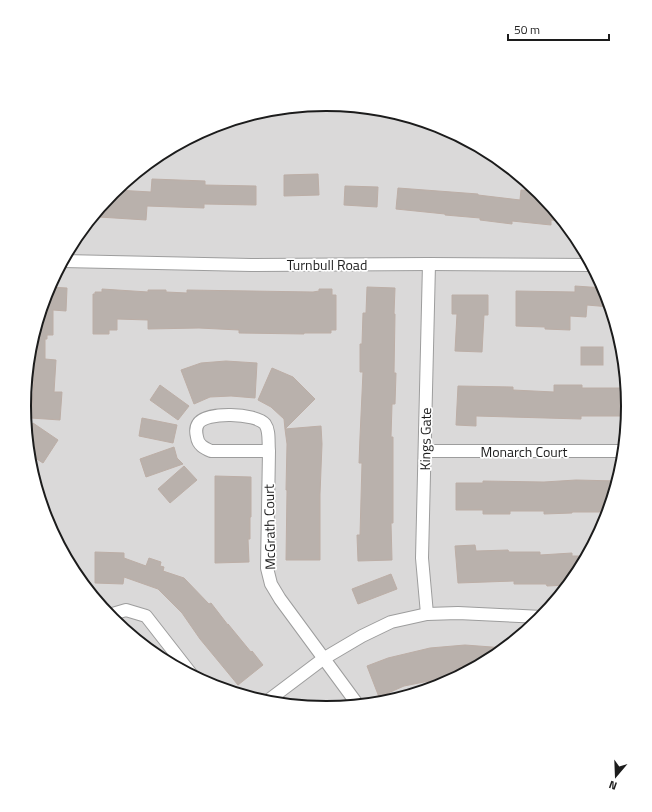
<svg xmlns="http://www.w3.org/2000/svg" width="652" height="812" font-family="'Titillium Web',sans-serif">
<style>
.residential{fill:#dad9d9}
.building{fill:#b9b1ac;stroke:#bcaea6}
.lines{fill:none;stroke-linecap:round;stroke-linejoin:round}
.street-casing{stroke:#9d9d9d;stroke-width:14}
.street{stroke:#fff;stroke-width:12}
.labels{text-anchor:middle;dominant-baseline:central;stroke-width:3.5;stroke-linejoin:round;paint-order:stroke}
.street-label{font-size:14px;fill:#1c1c1c;stroke:#fff}
.rim{fill:none;stroke:#1c1c1c;stroke-width:2}
</style>
<rect width="100%" height="100%" fill="#ece8e2"/>
<!-- residential -->
<circle class="residential" cx="326" cy="406" r="301"/>
<!-- building -->
<g class="building">
<polygon points="318,174 319,195 284,196 284,175"/>
<polygon points="152,179 205,181 205,185 256,186 256,205 204,204 204,208 147,206 146,220 99,217 99,209 116,190 151,192"/>
<polygon points="345,186 378,187 377,207 344,205"/>
<polygon points="398,188 478,194 478,195 520,200 521,190 538,191 563,221 551,220 551,225 512,221 512,224 480,220 480,218 445,215 445,214 396,209"/>
<polygon points="575,286 604,288 610,307 587,305 586,317 570,316 570,330 545,329 545,327 516,326 516,291 575,292"/>
<polygon points="49,287 67,288 66,311 53,310 53,335 47,335 47,339 45,339 45,359 56,360 54,392 62,392 60,420 31,418 34,381 26,381 30,347"/>
<polygon points="367,287 395,288 394,314 395,314 394,373 396,373 395,404 392,404 391,437 393,437 393,523 391,523 392,560 358,561 357,535 360,535 362,463 359,463 360,437 363,372 360,372 360,344 362,344 363,313 366,313"/>
<polygon points="102,289 148,292 148,290 166,290 166,292 187,293 187,290 313,292 319,291 319,289 332,289 332,295 336,295 336,330 331,330 331,333 304,333 304,334 239,333 239,330 199,328 148,329 148,320 117,319 117,330 109,330 109,334 93,334 93,294 95,294 95,292 102,292"/>
<polygon points="452,295 488,295 488,315 484,315 482,352 455,351 457,314 452,314"/>
<rect x="581" y="347" width="22" height="18"/>
<polygon points="226,361 257,363 255,398 231,396 210,397 194,404 181,370 201,363"/>
<polygon points="272,368 293,377 315,399 285,429 284,419 271,407 258,400"/>
<polygon points="160,385 189,406 178,420 150,400"/>
<polygon points="554,385 582,385 582,388 626,388 628,406 627,416 581,416 581,419 476,416 476,426 456,425 458,386 513,387 513,390 554,392"/>
<polygon points="142,418 177,425 173,443 139,436"/>
<polygon points="33,423 58,440 43,463 29,454 27,433"/>
<polygon points="321,426 322,444 320,494 320,560 286,560 287,490 286,490 287,444 285,429"/>
<polygon points="174,447 177,458 183,464 146,477 140,459"/>
<polygon points="184,466 197,480 170,503 158,489"/>
<polygon points="215,476 251,477 251,517 250,517 250,539 248,539 249,562 215,563"/>
<polygon points="576,480 617,481 608,512 572,512 572,513 544,514 544,511 510,511 510,514 483,514 483,510 456,510 456,483 483,483 483,481 544,482"/>
<polygon points="475,545 476,551 508,550 509,552 540,552 540,555 572,553 572,556 586,556 577,574 568,585 547,586 546,584 514,584 514,581 458,583 455,546"/>
<polygon points="95,552 124,553 124,558 146,566 149,558 161,562 160,566 164,567 163,571 184,578 209,604 211,603 228,625 228,624 251,652 252,651 263,665 238,685 200,639 182,613 158,589 124,577 123,584 95,583"/>
<polygon points="391,574 397,589 358,604 352,589"/>
<polygon points="465,645 505,648 494,657 476,667 460,666 461,675 453,679 429,681 404,686 379,697 367,666 388,658 430,648"/>
</g>
<g class="lines">
<!-- street casing -->
<g class="street-casing">
<g id="street">
<polyline points="63,261 251,265 429,264 591,265"/>
<path d="M269,451C268,442 270,431 265,424C256,413 205,411 198,424C196,427 196,433 197,437C198,445 204,448 211,451H269L267,568L271,584L280,599L358,705"/>
<polyline points="425,451 624,451"/>
<polyline points="427,614 422,558 429,264"/>
<polyline points="109,615 126,610 146,616 192,675"/>
<polyline points="266,702 323,659 362,636 391,622 427,614 458,613 542,617"/>
</g>
</g>
<!-- street -->
<use href="#street" class="street"/>
</g>
<g class="labels">
<!-- street labels -->
<g class="street-label">
<text x="327" y="264">Turnbull Road</text>
<text transform="translate(425 439) rotate(-89)">Kings Gate</text>
<text x="524" y="451">Monarch Court</text>
<text transform="translate(269 527) rotate(-91)">McGrath Court</text>
</g>
</g>
<!-- crop -->
<path d="M0 0H652V812H0ZM31 406a295 295 0 1 1 590 0a295 295 0 1 1-590 0Z" fill="#fff" fill-rule="evenodd"/>
<path class="rim" d="M31 406a295 295 0 1 1 590 0a295 295 0 1 1-590 0Z"/>
<!-- north arrow -->
<g transform="translate(616 776) rotate(199)" stroke="#ffffff" stroke-width="3" paint-order="stroke">
<path d="M0-3L7 15L0 10L-7 15Z" fill="#1c1c1c"/>
<text y="-6" font-size="11" font-weight="bold" text-anchor="middle" fill="#1c1c1c">N</text>
</g>
<!-- scale -->
<path d="M508 34v6h101v-6" fill="none" stroke="#1c1c1c" stroke-width="2"/>
<text x="514" y="34" font-size="12" fill="#1c1c1c" stroke="#ffffff" stroke-width="3" paint-order="stroke">50 m</text>
</svg>
